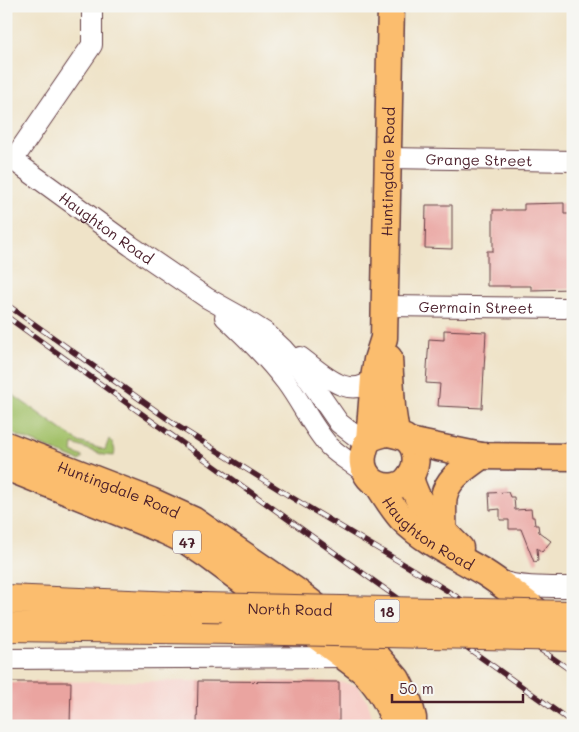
<svg xmlns="http://www.w3.org/2000/svg" width="579" height="732" font-family="Mali,sans-serif">
<style>
.built{fill:#f7d0ca}
.green{fill:#a3c169;stroke:#76704a}
.building{fill:#eaa4a0}
.lines{fill:none;stroke-linecap:round;stroke-linejoin:round}
.minor-casing{stroke:#633c43;stroke-width:22}
.major-casing{stroke:#633c43;stroke-width:29}
.highway-casing{stroke:#633c43;stroke-width:30}
.minor{stroke:#fff;stroke-width:20}
.major{stroke:#fbbd6e;stroke-width:26}
.highway{stroke:#fbbd6e;stroke-width:28}
.rail-casing{stroke:#4a1f2b;stroke-width:5.5}
.rail{stroke:#f6f6f2;stroke-width:4;stroke-dasharray:11;stroke-linecap:butt}
.highway-bridge-casing{stroke:#633c43;stroke-width:30;stroke-linecap:butt}
.highway-bridge{stroke:#fbbd6e;stroke-width:28}
.labels{text-anchor:middle;dominant-baseline:central;stroke-width:5;stroke-linejoin:round;paint-order:stroke}
.shield{fill:#f6f6f2;stroke:#7e6067;stroke-width:1}
.shield-label{font-size:14px;font-weight:bold;fill:#4a1f2b}
.street-label{font-size:15px;fill:#4a1f2b;stroke:#f6f6f2}
</style>
<rect width="100%" height="100%" fill="#f6f6f2"/>
<filter id="ink" filterUnits="userSpaceOnUse"><feTurbulence type="fractalNoise" baseFrequency=".02" numOctaves="2"/><feDisplacementMap in="SourceGraphic" scale="10" xChannelSelector="R" yChannelSelector="G"/><feConvolveMatrix kernelMatrix="1 2 1 2 8 2 1 2 1" color-interpolation-filters="sRGB"/></filter>
<filter id="wash" filterUnits="userSpaceOnUse"><feTurbulence type="fractalNoise" baseFrequency=".0096" numOctaves="4" result="noise"/><feDisplacementMap in="SourceGraphic" scale="20" xChannelSelector="R" yChannelSelector="G"/><feGaussianBlur stdDeviation="1.12" result="paint"/><feColorMatrix in="noise" values="0 0 0 0 0 0 0 0 0 0 0 0 0 0 0 0 0 1.4 0 .05"/><feComposite in="paint" operator="in"/></filter>
<g filter="url(#wash)">
<rect width="100%" height="100%" fill="#efe3c8"/>
<!-- built -->
<polygon class="built" points="198,681 339,682 357,685 368,702 374,726 6,726 6,682"/>
<!-- green -->
<path class="green" d="M6,390L79,442L105,450L109,439C114,445 116,449 114,456L104,455L73,444L72,452L83,457L80,461L6,431Z"/>
<g id="blocks">
<!-- building -->
<g class="building">
<polygon points="564,203 564,214 573,214 573,289 531,290 531,286 487,286 487,251 493,251 493,210 524,210 524,204"/>
<polygon points="426,205 452,205 452,249 425,248"/>
<polygon points="444,330 486,332 482,408 438,406 440,384 426,383 429,339 444,340"/>
<polygon points="508,492 510,497 514,497 515,510 531,509 532,517 534,517 535,525 538,525 539,532 551,541 542,552 537,548 538,561 534,562 521,529 509,529 509,520 500,520 500,509 490,510 489,493"/>
<polygon points="198,681 339,682 339,726 197,726"/>
<polygon points="6,682 71,682 70,726 6,726"/>
</g>
</g>
</g>
<g filter="url(#ink)">
<use href="#blocks" fill-opacity="0" stroke="#633c43" stroke-width="1"/>
<g class="lines">
<!-- minor casing -->
<g class="minor-casing">
<g id="minor">
<path id="s1" d="M6,155L131,246L207,298L241,317L266,333L283,349L305,374L339,423L357,437L368,442"/>
<path id="s2" d="M387,158L573,161"/>
<polyline points="13,160 92,45 92,6"/>
<path id="s3" d="M386,306L565,308"/>
<path d="M225,317C246,337 268,358 286,382C301,402 312,427 329,446C340,457 354,464 366,474"/>
<path d="M300,357C321,372 349,403 374,378"/>
<path d="M499,580C518,588 551,587 573,587"/>
<polyline points="6,659 344,657"/>
</g>
</g>
<!-- major casing -->
<g class="major-casing">
<g id="major">
<polyline points="389,358 392,407 396,434"/>
<path d="M386,433C393,434 399,435 405,438C417,446 419,464 410,476C407,481 401,485 395,486C373,490 358,471 364,451C365,447 366,443 369,440C373,436 380,435 386,433Z"/>
<path id="s4" d="M369,440L374,378L377,360L384,338L391,6"/>
<polyline points="409,441 481,456 573,457"/>
<path id="s5" d="M6,445L151,501L193,520L296,591L370,648L397,679L409,703L413,718V726"/>
<path d="M6,467L165,531L188,542L210,557L362,670C379,686 389,703 396,726"/>
<path d="M410,476C416,506 439,527 460,548"/>
<path id="s6" d="M378,485C385,496 393,509 402,519C426,543 457,556 485,573C507,587 528,605 550,621"/>
<path d="M443,531C444,520 442,507 444,496C448,477 467,467 481,456"/>
</g>
</g>
<!-- highway casing -->
<g class="highway-casing">
<g id="highway">
<polyline points="6,599 202,607"/>
<polyline points="6,627 233,630"/>
</g>
</g>
<!-- minor -->
<use href="#minor" class="minor"/>
<!-- major -->
<use href="#major" class="major"/>
<!-- highway -->
<use href="#highway" class="highway"/>
<!-- rail casing -->
<g class="rail-casing">
<g id="rail">
<polyline points="6,304 179,427 291,497 427,578 547,654 573,672"/>
<polyline points="6,316 371,579 573,723"/>
</g>
</g>
<!-- rail -->
<use href="#rail" class="rail"/>
<!-- highway-bridge casing -->
<g class="highway-bridge-casing">
<g id="highway-bridge">
<path id="s7" d="M202,607L573,615"/>
<polyline points="233,630 573,637"/>
</g>
</g>
<!-- highway-bridge -->
<use href="#highway-bridge" class="highway-bridge"/>
</g>
</g>
<g class="labels">
<!-- shield labels -->
<g class="shield">
<rect x="173" y="530.5" width="28" height="23" rx="4"/>
<rect x="374.5" y="599.5" width="25" height="23" rx="4"/>
</g>
<g class="shield-label">
<text x="187" y="542">47</text>
<text x="387" y="611">18</text>
</g>
<!-- street labels -->
<g class="street-label">
<text stroke="none"><textPath href="#s2" startOffset="92">Grange Street</textPath></text>
<text stroke="none"><textPath href="#s4" startOffset="270">Huntingdale Road</textPath></text>
<text stroke="none"><textPath href="#s1" startOffset="124">Haughton Road</textPath></text>
<text stroke="none"><textPath href="#s3" startOffset="90">Germain Street</textPath></text>
<text stroke="none"><textPath href="#s5" startOffset="121">Huntingdale Road</textPath></text>
<text stroke="none"><textPath href="#s6" startOffset="71">Haughton Road</textPath></text>
<text stroke="none"><textPath href="#s7" startOffset="88">North Road</textPath></text>
</g>
</g>
<!-- margin -->
<rect width="579" height="732" fill="none" stroke="#f6f6f2" stroke-width="25"/>
<!-- scale -->
<path d="M392 694v8h131v-8" fill="none" stroke="#4a1f2b" stroke-width="2.5"/>
<text x="399" y="694" font-size="15" fill="#4a1f2b" stroke="#f6f6f2" stroke-width="4" paint-order="stroke">50 m</text>
</svg>
